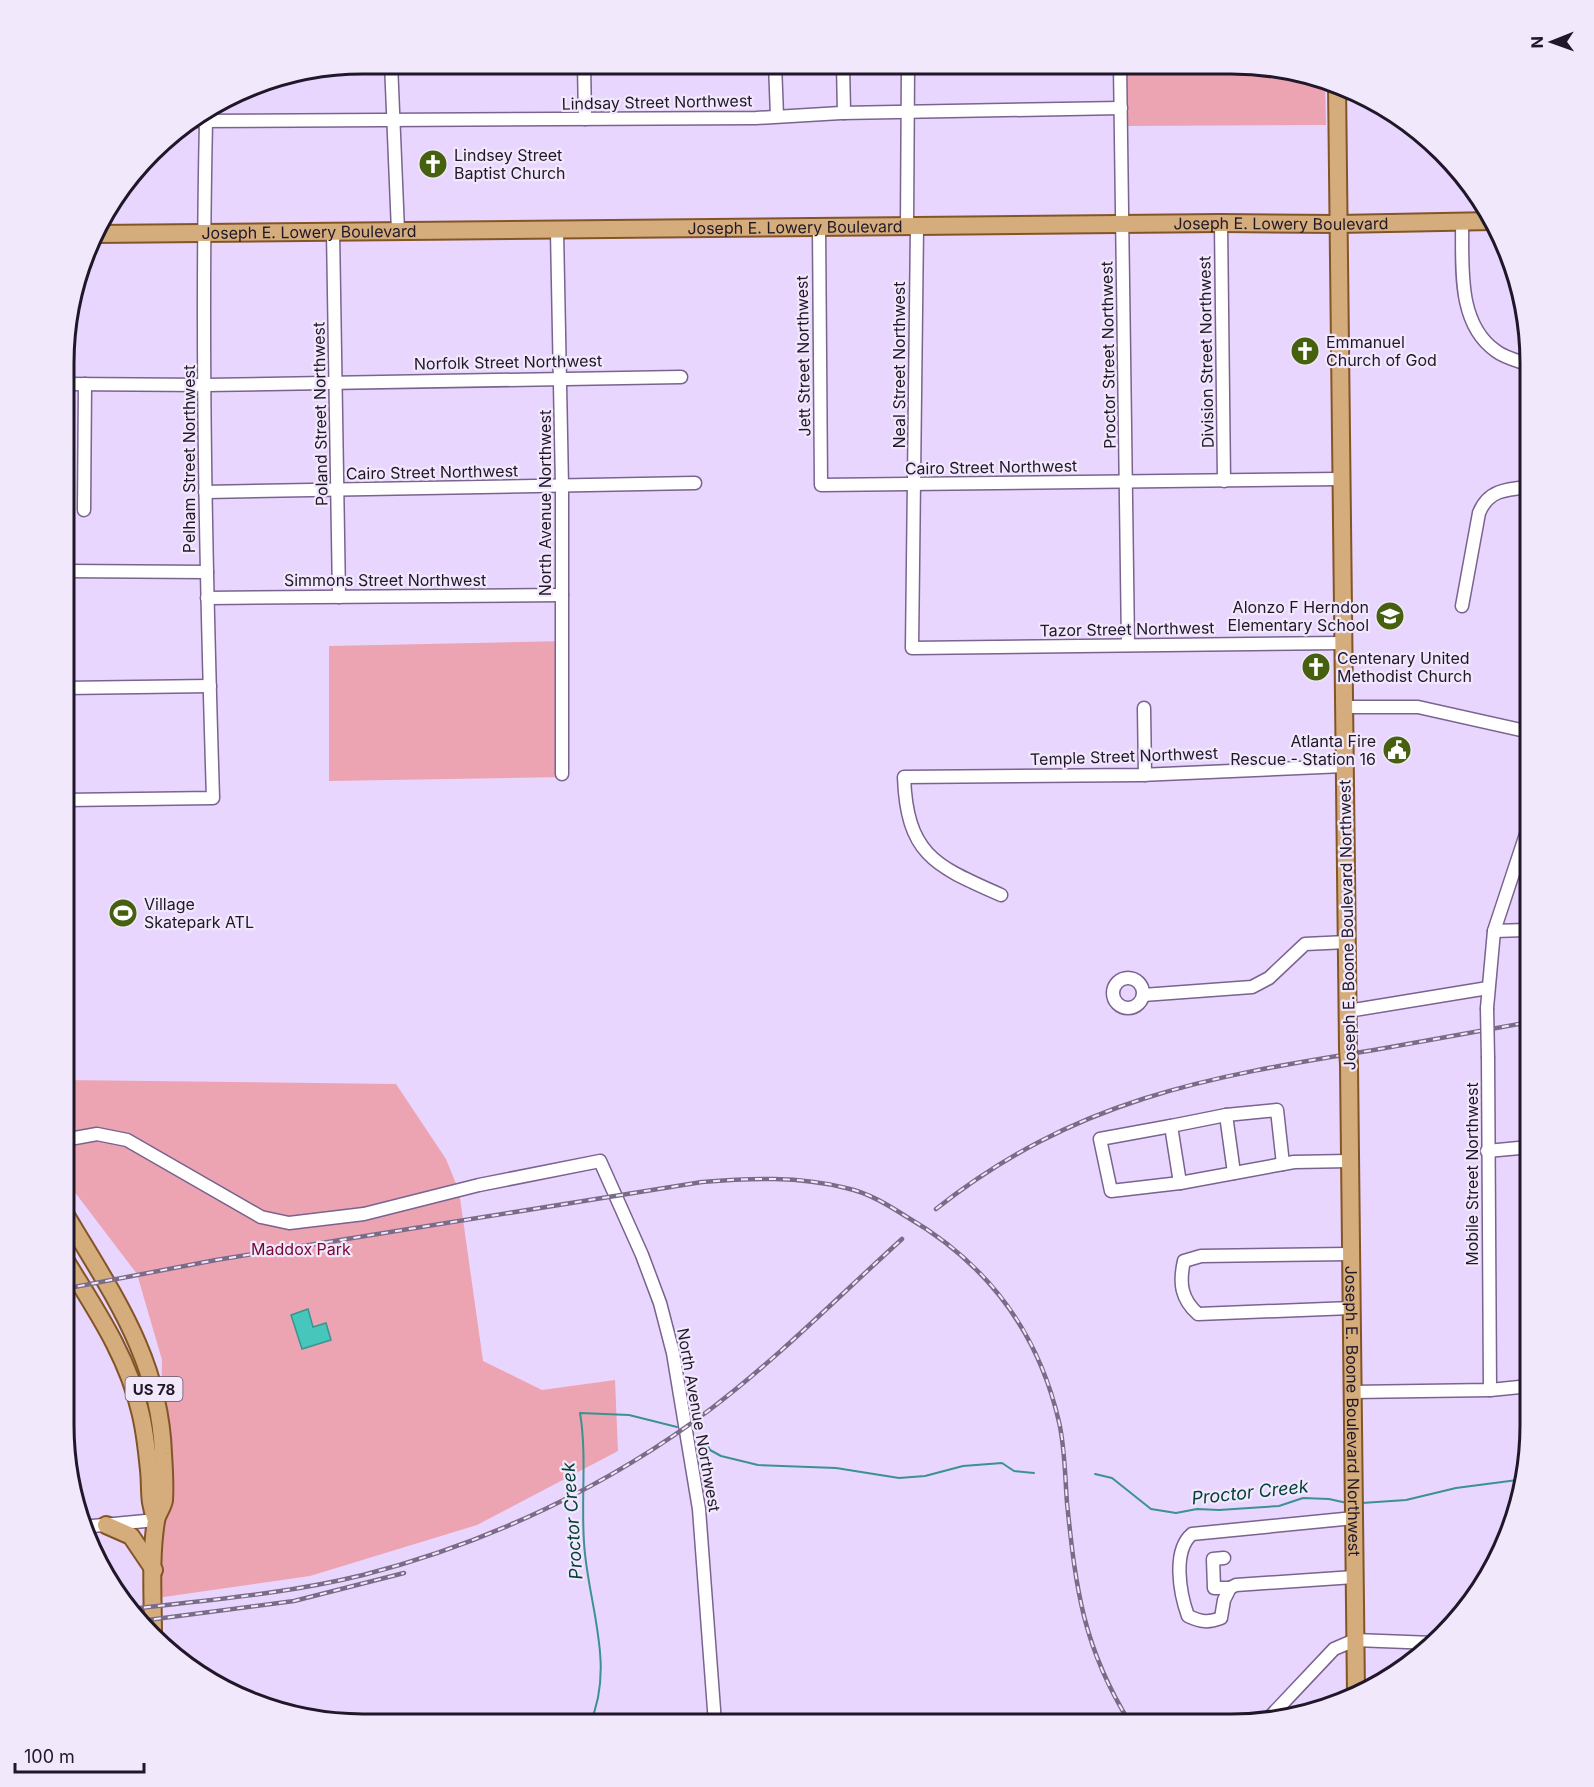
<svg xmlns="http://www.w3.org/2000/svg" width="1594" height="1787" font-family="Inter,sans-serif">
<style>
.green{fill:#eda4b2}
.water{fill:#47c6bb;stroke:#3b928f;stroke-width:1.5}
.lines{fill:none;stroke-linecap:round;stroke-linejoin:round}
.stream{stroke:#3b928f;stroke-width:2}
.minor-casing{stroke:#79638f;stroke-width:15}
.major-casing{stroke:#835526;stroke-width:20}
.minor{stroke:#fff;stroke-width:12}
.major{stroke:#d5ad7c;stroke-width:16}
.rail-casing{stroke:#7a6c88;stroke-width:4.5}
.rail{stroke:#f1e8fc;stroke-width:2;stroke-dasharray:7;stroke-linecap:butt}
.minor-bridge-casing{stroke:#79638f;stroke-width:15;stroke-linecap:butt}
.major-bridge-casing{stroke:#835526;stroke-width:20;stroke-linecap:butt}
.minor-bridge{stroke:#fff;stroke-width:12}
.major-bridge{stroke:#d5ad7c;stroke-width:16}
.labels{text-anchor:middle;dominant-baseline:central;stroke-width:4.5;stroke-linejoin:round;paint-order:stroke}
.shield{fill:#f1e8fc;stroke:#5f5668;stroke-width:1.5}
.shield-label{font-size:15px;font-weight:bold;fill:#201729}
.street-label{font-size:16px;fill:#201729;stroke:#f1e8fc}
.poi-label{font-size:16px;fill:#201729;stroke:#f1e8fc;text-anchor:start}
.park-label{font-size:16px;fill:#770833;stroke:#f1e8fc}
.water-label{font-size:18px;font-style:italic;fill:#04403b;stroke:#f1e8fc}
.rim{fill:none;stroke:#201729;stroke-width:3}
</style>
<rect width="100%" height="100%" fill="#e9d6fe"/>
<!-- green -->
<g class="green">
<polygon points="1126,65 1270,66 1325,78 1326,125 1127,126"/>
<polygon points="563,641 565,777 329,781 329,646"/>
<polygon points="64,1080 396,1084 446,1159 459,1191 483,1361 542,1390 615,1380 618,1451 477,1525 310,1576 157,1598 162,1360 137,1274 64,1178"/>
</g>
<!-- water -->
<polygon class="water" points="308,1309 313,1327 326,1323 331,1340 302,1349 291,1315"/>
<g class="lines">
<!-- stream -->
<g class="stream">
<polyline points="702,1435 710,1450 721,1456 758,1465 836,1468 899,1478 925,1476 963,1466 1002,1463 1014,1471 1034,1473"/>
<polyline points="1095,1474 1112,1478 1151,1509 1176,1513 1197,1509 1219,1510 1279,1506 1303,1498 1329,1499 1347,1503"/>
<polyline points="1362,1503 1406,1500 1456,1488 1525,1479"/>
<path d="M590,1723C616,1665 587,1601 584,1542C581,1501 587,1454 580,1413L629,1415L677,1427"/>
</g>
<!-- minor casing -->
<g class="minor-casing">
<g id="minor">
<polyline points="391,63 398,231"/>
<polyline points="584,64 585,119"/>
<polyline points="775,64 777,116"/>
<polyline points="843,64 844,113"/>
<polyline points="1120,65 1128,645"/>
<polyline points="194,121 756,118 841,113 1121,108"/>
<path d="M1462,221C1463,264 1456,323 1496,351C1505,358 1519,361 1530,365"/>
<polyline points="1221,223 1224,481"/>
<polyline points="819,226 821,485 1341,479"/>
<polyline points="907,226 908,65"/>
<polyline points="917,226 912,648 1343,643"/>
<polyline points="333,231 339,597"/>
<polyline points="557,231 562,486 562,774"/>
<polyline points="66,384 205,385 681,377"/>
<polyline points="205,492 695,483"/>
<polyline points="84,510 85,384"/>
<polyline points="65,571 207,572"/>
<polyline points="207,598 562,595"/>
<path d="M1462,606L1479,513C1488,490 1507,489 1530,487"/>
<polyline points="65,688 210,686"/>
<polyline points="1344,707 1418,707 1530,732"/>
<polyline points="1144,708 1145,775"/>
<path d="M65,800L213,798C206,572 201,346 206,121"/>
<path d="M1001,895C936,866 907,856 904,777L1140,775L1344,766"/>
<polyline points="1494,931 1530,930"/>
<circle cx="1128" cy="993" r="15"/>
<polyline points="1143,995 1252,987 1269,978 1305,944 1347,942"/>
<polyline points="1487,1008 1494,931 1530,822"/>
<polyline points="1348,1011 1488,988"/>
<polyline points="1488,1058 1490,1390"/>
<polyline points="1171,1126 1100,1139 1111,1191 1180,1183 1294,1162 1349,1161"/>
<polyline points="64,1140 97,1134 127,1140 261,1217 289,1223 364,1214 479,1185 600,1161 642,1255 660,1303 673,1353 699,1509 715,1723"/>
<polyline points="1487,1151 1530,1147"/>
<polyline points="1234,1173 1226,1115 1277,1110 1283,1164"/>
<polyline points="1180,1183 1171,1126 1226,1115"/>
<path d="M1350,1254L1201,1256L1184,1261C1179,1283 1181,1299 1198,1314L1351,1308"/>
<polyline points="1352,1392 1490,1390 1530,1386"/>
<path d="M1354,1518L1192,1534C1172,1551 1180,1594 1188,1616C1201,1622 1208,1623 1221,1618L1224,1600L1230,1588L1236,1585L1354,1577"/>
<polyline points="82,1527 156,1520"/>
<polyline points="1224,1558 1213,1559 1214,1588 1230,1588"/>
<polyline points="1267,1720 1334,1649 1355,1640 1433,1643"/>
</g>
</g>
<!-- major casing -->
<g class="major-casing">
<g id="major">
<polyline points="1337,84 1348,1048"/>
<path id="s1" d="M96,234L1221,223L1338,224L1493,221"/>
<path id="s2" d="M1349,1065L1356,1694"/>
<path d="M64,1212C111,1292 160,1358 163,1454C164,1469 165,1485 164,1500C163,1507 157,1514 156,1521C150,1558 153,1599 153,1635"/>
<path d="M64,1258C93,1306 127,1354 140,1411C145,1430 147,1450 149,1470C151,1490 148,1501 156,1520"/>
<polyline points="106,1525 131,1536 154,1570"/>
</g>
</g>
<!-- minor -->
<use href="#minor" class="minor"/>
<!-- major -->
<use href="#major" class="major"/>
<!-- rail casing -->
<g class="rail-casing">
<g id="rail">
<path d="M936,1209C1074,1100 1205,1077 1374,1050C1426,1041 1478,1031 1530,1022"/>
<path d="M64,1289L216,1260L702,1182C751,1178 798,1176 846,1188C869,1193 888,1205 907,1217C988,1264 1038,1331 1059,1422C1065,1448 1065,1477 1067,1503C1076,1590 1083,1647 1130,1723"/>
<path d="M130,1609C208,1600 286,1594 363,1575C488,1543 609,1486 712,1408C779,1357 839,1296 902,1239"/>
<polyline points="140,1621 294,1601 404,1573"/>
</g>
</g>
<!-- rail -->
<use href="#rail" class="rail"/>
<!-- minor-bridge casing -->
<g class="minor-bridge-casing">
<polyline id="minor-bridge" points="1487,1008 1488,1058"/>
</g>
<!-- major-bridge casing -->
<g class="major-bridge-casing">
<polyline id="major-bridge" points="1348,1048 1349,1065"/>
</g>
<!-- minor-bridge -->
<use href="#minor-bridge" class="minor-bridge"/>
<!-- major-bridge -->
<use href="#major-bridge" class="major-bridge"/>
</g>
<!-- icons -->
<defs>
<g id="church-disc" transform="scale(1.5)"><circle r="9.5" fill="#46600f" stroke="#f1e8fc"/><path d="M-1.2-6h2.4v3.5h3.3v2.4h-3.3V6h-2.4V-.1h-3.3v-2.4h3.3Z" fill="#fff"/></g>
<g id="school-disc" transform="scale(1.5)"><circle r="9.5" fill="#46600f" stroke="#f1e8fc"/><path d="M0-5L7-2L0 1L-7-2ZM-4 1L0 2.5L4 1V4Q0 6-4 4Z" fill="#fff"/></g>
<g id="civic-disc" transform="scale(1.5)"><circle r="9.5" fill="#46600f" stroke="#f1e8fc"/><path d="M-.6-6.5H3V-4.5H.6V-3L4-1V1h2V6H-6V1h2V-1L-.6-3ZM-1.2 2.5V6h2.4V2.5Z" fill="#fff"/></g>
<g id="stadium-disc" transform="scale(1.5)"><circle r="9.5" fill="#46600f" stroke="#f1e8fc"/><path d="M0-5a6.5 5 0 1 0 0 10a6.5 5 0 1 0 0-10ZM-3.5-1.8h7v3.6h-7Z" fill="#fff"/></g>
</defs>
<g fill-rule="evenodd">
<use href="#church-disc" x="433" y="164"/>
<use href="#church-disc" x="1305" y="351"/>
<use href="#school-disc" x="1390" y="616"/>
<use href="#church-disc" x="1316" y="667"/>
<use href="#civic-disc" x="1397" y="750"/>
<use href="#stadium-disc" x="123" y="913"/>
</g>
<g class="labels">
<!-- shield labels -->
<rect class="shield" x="125.5" y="1377" width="57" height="24" rx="4.5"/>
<g class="shield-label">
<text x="154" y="1389">US 78</text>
</g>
<!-- street labels -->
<g class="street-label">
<text transform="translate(657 102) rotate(-1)">Lindsay Street Northwest</text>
<text stroke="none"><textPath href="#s1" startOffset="1185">Joseph E. Lowery Boulevard</textPath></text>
<text stroke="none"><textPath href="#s1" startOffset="699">Joseph E. Lowery Boulevard</textPath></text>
<text stroke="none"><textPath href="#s1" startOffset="213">Joseph E. Lowery Boulevard</textPath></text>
<text transform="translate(1206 352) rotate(-91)">Division Street Northwest</text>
<text transform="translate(1108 355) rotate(-91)">Proctor Street Northwest</text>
<text transform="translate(803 356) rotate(-91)">Jett Street Northwest</text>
<text transform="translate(508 362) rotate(-1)">Norfolk Street Northwest</text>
<text transform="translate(899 365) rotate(-90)">Neal Street Northwest</text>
<text transform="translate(320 414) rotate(-91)">Poland Street Northwest</text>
<text transform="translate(189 459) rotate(-90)">Pelham Street Northwest</text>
<text transform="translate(991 467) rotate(-1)">Cairo Street Northwest</text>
<text transform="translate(432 472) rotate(-1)">Cairo Street Northwest</text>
<text transform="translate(545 503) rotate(-90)">North Avenue Northwest</text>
<text x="385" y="580">Simmons Street Northwest</text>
<text transform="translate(1127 629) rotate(-1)">Tazor Street Northwest</text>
<text transform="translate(1124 756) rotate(-2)">Temple Street Northwest</text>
<text transform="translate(1347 925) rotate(-91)">Joseph E. Boone Boulevard Northwest</text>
<text transform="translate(1472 1174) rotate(-90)">Mobile Street Northwest</text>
<text stroke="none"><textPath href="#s2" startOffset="346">Joseph E. Boone Boulevard Northwest</textPath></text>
<text transform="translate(699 1420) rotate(80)">North Avenue Northwest</text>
</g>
<!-- poi labels -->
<g class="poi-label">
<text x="454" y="155">Lindsey Street<tspan x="454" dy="18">Baptist Church</tspan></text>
<text x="1326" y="342">Emmanuel<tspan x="1326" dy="18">Church of God</tspan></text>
<text x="1369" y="607" text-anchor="end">Alonzo F Herndon<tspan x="1369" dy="18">Elementary School</tspan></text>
<text x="1337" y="658">Centenary United<tspan x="1337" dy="18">Methodist Church</tspan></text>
<text x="1376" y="741" text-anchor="end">Atlanta Fire<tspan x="1376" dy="18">Rescue - Station 16</tspan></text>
<text x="144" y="904">Village<tspan x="144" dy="18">Skatepark ATL</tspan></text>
</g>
<!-- park labels -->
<g class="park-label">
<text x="301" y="1249">Maddox Park</text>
</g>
<!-- water labels -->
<g class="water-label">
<text transform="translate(1250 1492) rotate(-6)">Proctor Creek</text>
<text transform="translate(572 1521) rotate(-94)">Proctor Creek</text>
</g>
</g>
<!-- crop -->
<path d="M0 0H1594V1787H0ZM363 74H1231A289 289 0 0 1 1520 363V1425A289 289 0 0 1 1231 1714H363A289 289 0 0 1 74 1425V363A289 289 0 0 1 363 74Z" fill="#f1e8fc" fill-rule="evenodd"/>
<path class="rim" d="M363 74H1231A289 289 0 0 1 1520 363V1425A289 289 0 0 1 1231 1714H363A289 289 0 0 1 74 1425V363A289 289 0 0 1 363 74Z"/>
<!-- north arrow -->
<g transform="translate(1552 42) rotate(269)" stroke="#f1e8fc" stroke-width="4.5" paint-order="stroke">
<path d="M0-4.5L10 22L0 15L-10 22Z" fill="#201729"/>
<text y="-9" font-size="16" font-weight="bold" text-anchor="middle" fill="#201729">N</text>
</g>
<!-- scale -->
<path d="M15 1763v9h129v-9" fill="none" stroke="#201729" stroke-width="3"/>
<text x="24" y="1763" font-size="18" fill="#201729" stroke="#f1e8fc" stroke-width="4.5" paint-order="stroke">100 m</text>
</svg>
